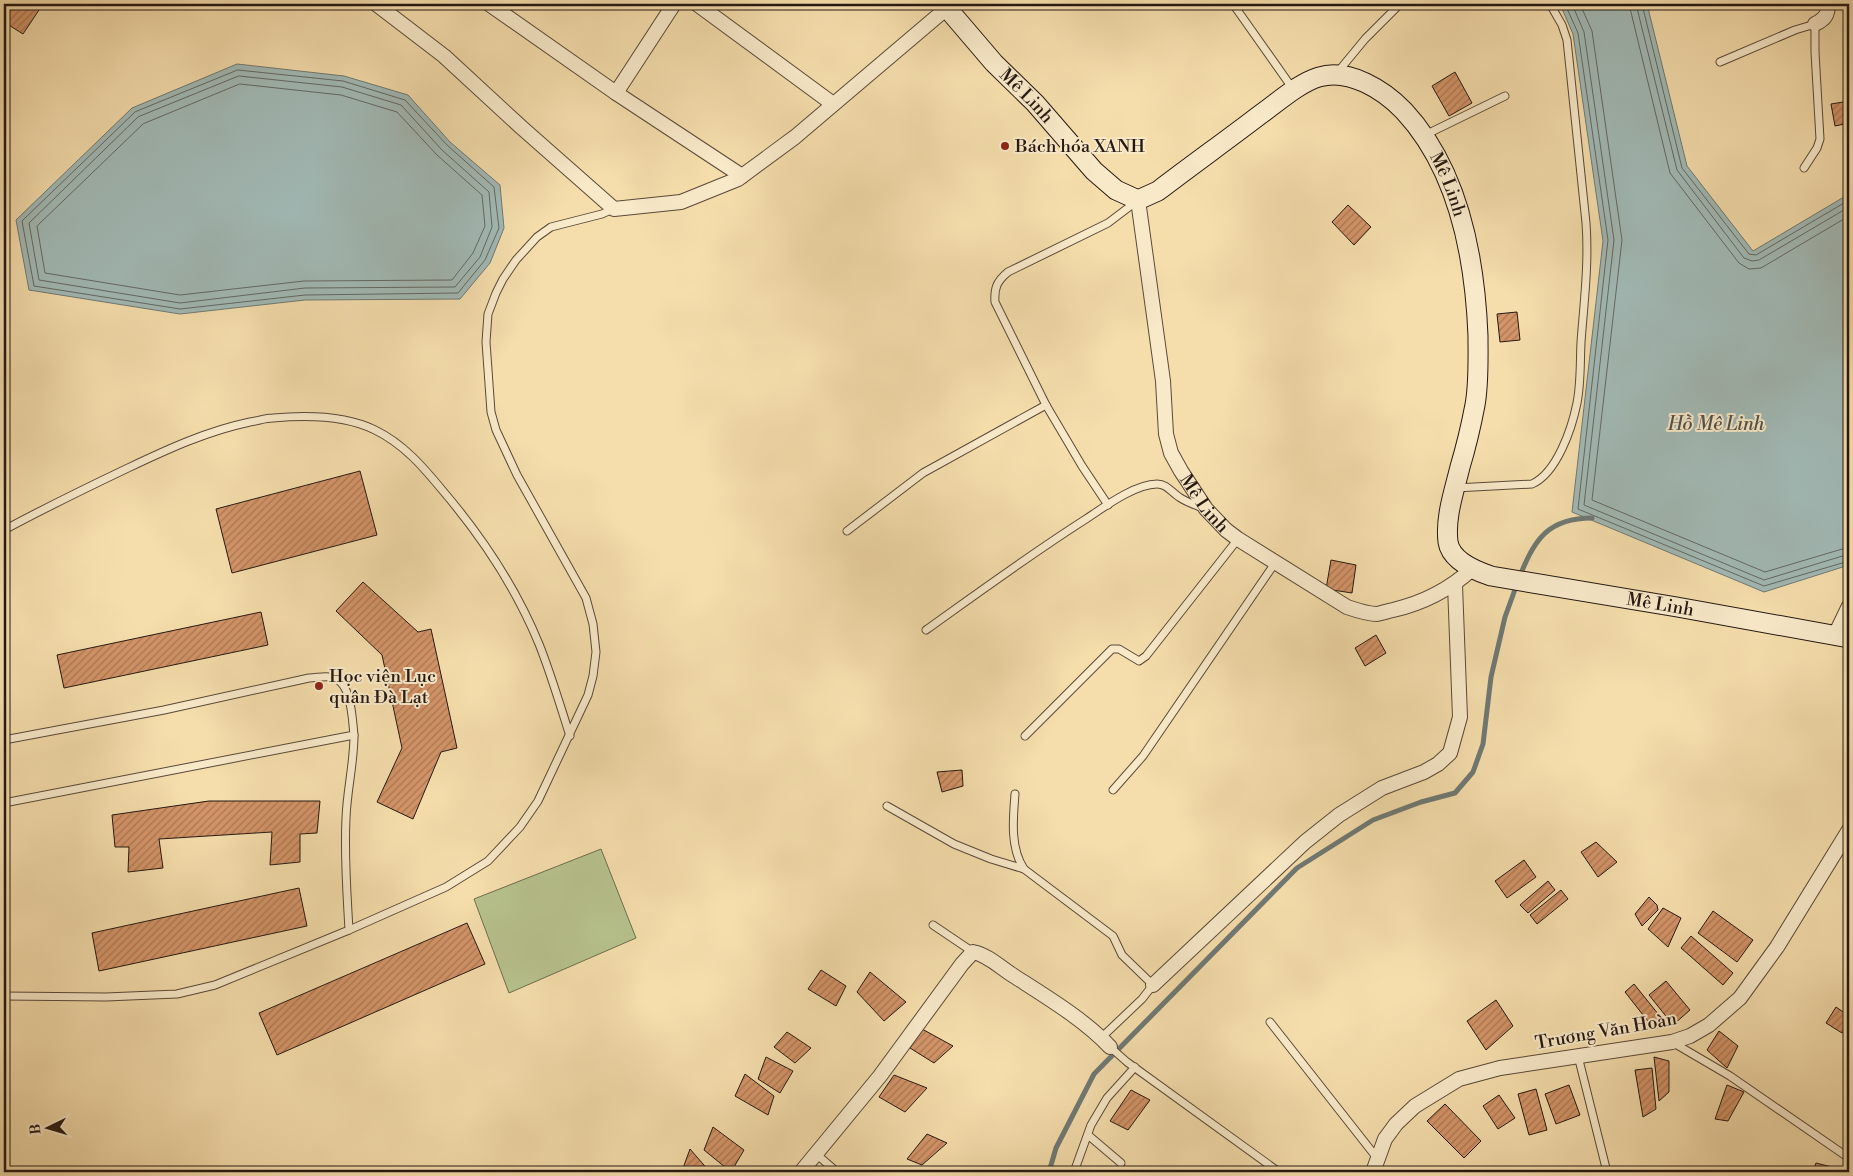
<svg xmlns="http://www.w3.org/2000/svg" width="1853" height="1176" font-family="'Libre Bodoni',serif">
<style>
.garden{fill:#b7c28d;stroke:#6e6d50}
.water{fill:#a1b9b5;stroke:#6f7974}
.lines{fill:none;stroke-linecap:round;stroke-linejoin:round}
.shore{stroke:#636864;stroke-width:1}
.stream{stroke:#6f7974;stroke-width:5}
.building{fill:url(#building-hatch);stroke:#251812}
.lane-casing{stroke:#594938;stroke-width:9}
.street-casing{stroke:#594938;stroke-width:16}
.secondary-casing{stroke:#251812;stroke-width:21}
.lane{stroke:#f8e9c9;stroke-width:7}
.street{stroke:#f8e9c9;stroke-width:14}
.secondary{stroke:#f8e9c9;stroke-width:19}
.poi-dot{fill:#8f2418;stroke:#f8e9c9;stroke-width:2}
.labels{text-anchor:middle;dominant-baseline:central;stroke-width:4;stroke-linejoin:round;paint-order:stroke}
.street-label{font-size:18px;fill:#251812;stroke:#f8e9c9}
.poi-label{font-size:18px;fill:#251812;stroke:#f8e9c9;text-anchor:start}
.water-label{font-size:19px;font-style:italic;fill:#50504b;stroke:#f8e9c9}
</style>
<defs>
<pattern id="building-hatch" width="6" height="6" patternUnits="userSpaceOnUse" patternTransform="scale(1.25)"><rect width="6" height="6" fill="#d39468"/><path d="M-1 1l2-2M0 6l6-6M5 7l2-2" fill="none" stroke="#ab7854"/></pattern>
</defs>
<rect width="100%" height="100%" fill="#f5ddac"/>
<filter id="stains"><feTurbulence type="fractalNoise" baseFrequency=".004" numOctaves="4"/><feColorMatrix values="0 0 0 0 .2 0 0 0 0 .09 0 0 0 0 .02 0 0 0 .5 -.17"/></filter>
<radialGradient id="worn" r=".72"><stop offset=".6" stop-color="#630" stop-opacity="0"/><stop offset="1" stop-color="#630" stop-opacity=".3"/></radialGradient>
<!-- garden -->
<polygon class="garden" points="601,849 636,938 509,993 474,899"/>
<!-- water -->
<g class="water">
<polygon points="1560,4 1647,4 1687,166 1753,251 1849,194 1849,565 1764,592 1572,512 1603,241 1573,34"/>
<polygon points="237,64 344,76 408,95 450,142 500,185 504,228 490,263 460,299 305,300 180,314 29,290 16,220 132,108"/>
</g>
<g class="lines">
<!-- shore -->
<g class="shore">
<polyline points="1565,4 1578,33 1608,240 1578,509 1764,586 1849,561"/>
<polyline points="1572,4 1584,32 1614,240 1584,505 1764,580 1849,554"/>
<polyline points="1580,4 1592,31 1622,240 1592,500 1765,572 1849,547"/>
<polyline points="1629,4 1670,173 1739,263 1749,269 1761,268 1849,216"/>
<polyline points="1636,4 1677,170 1744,258 1752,261 1759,260 1849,207"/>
<polyline points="1642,4 1682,168 1749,254 1756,255 1849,200"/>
<polygon points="238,70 343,81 405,100 447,145 494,187 499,228 485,260 458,293 305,295 180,309 34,286 22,221 135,112"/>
<polygon points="239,76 342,87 401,105 442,150 489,192 492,227 480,257 455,287 305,288 180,303 39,280 29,223 138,117"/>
<polygon points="240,84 341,95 397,112 437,155 482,195 485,226 473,253 452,280 304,281 180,295 45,273 37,226 143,124"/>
</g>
<!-- stream -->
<g class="stream">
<path d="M1520,576C1534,539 1549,518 1592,518"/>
<polyline points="1049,1172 1056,1148 1094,1074 1297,868 1373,820 1421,802 1455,793 1473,772 1483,744 1491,677 1505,617 1517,584"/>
</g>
</g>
<!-- building -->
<g class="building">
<polygon points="4,4 43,4 23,34 4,22"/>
<polygon points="1455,72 1472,103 1449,116 1432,86"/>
<polygon points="1849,101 1849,123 1835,126 1831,104"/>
<polygon points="1348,205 1371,227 1354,245 1332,222"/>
<polygon points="1517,312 1520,340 1500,342 1497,314"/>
<polygon points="360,471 377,535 232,573 216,509"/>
<polygon points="1331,560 1356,565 1352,593 1326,589"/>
<polygon points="363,582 418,632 431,629 457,748 441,752 413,819 377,802 402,748 382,655 336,611"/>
<polygon points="261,612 268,645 64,688 57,655"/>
<polygon points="1376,635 1386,653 1365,666 1355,648"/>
<polygon points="962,770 963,786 942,792 937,772"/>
<polygon points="209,801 320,801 317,833 300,834 300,862 270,865 272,832 159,839 163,868 128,872 129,847 115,847 112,815"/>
<polygon points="1596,842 1617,862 1598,877 1581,852"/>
<polygon points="1524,860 1536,877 1507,898 1495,881"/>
<polygon points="1548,881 1555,890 1528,913 1520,905"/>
<polygon points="299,888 307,926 99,971 92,933"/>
<polygon points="1561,890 1568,899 1537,924 1530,915"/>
<polygon points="1649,897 1657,905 1658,910 1642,926 1635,914"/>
<polygon points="1663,908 1681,918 1668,947 1648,929"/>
<polygon points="1713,911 1753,940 1737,962 1698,933"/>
<polygon points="467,923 485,964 277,1055 259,1013"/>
<polygon points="1691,936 1733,973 1723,985 1681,948"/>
<polygon points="821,970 846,986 836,1006 808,989"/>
<polygon points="870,972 906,1002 884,1021 857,992"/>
<polygon points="1666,981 1690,1010 1673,1025 1649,995"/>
<polygon points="1634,984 1667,1025 1654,1029 1625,992"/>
<polygon points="1496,1000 1513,1026 1486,1050 1467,1021"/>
<polygon points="1836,1007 1849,1016 1849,1022 1842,1033 1826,1023"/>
<polygon points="922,1029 953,1046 934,1063 910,1048"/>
<polygon points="1719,1031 1738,1046 1727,1068 1707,1050"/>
<polygon points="787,1032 811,1048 795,1063 774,1047"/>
<polygon points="766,1057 793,1071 780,1093 758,1079"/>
<polygon points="1654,1057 1669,1061 1669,1092 1659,1101"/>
<polygon points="1652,1068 1656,1109 1643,1117 1635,1070"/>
<polygon points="745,1074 774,1096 768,1115 735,1096"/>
<polygon points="894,1075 927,1088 905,1112 879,1097"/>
<polygon points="1569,1085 1580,1115 1556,1124 1545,1094"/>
<polygon points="1727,1085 1744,1092 1728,1121 1715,1119"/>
<polygon points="1536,1089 1547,1130 1529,1135 1518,1094"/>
<polygon points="1131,1090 1150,1100 1128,1130 1110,1121"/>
<polygon points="1499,1095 1515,1118 1498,1129 1483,1106"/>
<polygon points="1445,1104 1481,1141 1464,1158 1427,1121"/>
<polygon points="713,1127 744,1150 731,1172 704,1150"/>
<polygon points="927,1134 947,1143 922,1165 907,1159"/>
<polygon points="690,1149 710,1172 684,1172 682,1171"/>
<polygon points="1816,1163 1836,1168 1835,1172 1813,1172"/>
</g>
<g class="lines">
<!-- lane casing -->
<g class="lane-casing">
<g id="lane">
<polyline points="1233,4 1293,89"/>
<polyline points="1720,62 1795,30 1815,24 1815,52 1820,139 1817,148 1804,168"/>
<polyline points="1337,73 1365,39 1400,4"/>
<polyline points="1425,135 1505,96"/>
<path d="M1455,488L1532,484C1557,473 1572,428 1577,403C1581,383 1580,362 1581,342C1584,302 1589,263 1586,223L1567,40L1562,25L1550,4"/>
<path d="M1108,505L1082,466L1046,405L995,302C994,288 997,281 1008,272L1108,223L1137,201"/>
<path d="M4,530C45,508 86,488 128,468C168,449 207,431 250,422C258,421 265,418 273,418C306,415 345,415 375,430C404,444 424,468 443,491C483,538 516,588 539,644C551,674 560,705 570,736"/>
<polyline points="847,531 923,473 1046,405"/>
<path d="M926,630C979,592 1031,554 1086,519C1104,507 1135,484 1157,484C1167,484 1171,492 1179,497C1186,502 1195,505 1203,508"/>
<polyline points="1025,736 1112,649 1119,649 1139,661 1146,656 1238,539"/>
<path d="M4,740L164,710L309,678C316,678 323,676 329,677C352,678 352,718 354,735L4,803"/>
<polyline points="1113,790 1143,756 1275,563"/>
<path d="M1015,794C1013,819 1010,848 1024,869L1113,936L1122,955L1153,985L1142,999L1101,1038"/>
<polyline points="887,806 954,844 991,859 1024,869"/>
<polyline points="933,925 973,952"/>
<path d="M349,930C347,893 344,856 346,818C347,790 354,763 354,735"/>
<polyline points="4,996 106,997 177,994 215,985 349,930 446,887 488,861 520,827 538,801 588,695 593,676 596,652 593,624 586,598 517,475 496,430 491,412 486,342 488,314 496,293 503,279 516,260 537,237 551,227 602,214 613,209"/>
<polyline points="1270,1022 1377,1158"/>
<polyline points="1672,1042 1730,1076 1849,1158"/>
<polyline points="1110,1047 1127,1062 1279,1172"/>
<polyline points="1578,1056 1607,1172"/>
<polyline points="1088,1135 1121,1163"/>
<polyline points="815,1153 837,1172"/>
<polyline points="1074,1172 1091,1125 1107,1098 1135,1067"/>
</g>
</g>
<!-- street casing -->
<g class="street-casing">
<g id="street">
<polyline points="376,4 444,56 521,127 614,209 681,202 738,179 795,137 947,8"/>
<polyline points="489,4 616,93 742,176"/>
<polyline points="697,4 833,104"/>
<path d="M1815,24C1825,19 1828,15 1828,4"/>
<polyline points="616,93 674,4"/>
<path id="s1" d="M1138,200L1163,381L1166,434L1171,453L1181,471L1206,509L1226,530L1238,539L1347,607C1356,610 1367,614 1377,614C1382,613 1388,611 1393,610C1423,603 1449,590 1472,569"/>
<polyline points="1835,635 1849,606"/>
<polyline points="1153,985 1305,842 1339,815 1382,788 1424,772 1438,764 1450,753 1460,717 1455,585"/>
<path d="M801,1172L880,1076L962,964L973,952C988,955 1001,968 1014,976C1045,996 1085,1020 1110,1047"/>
<polyline points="1373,1172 1385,1139 1396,1124 1415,1106 1459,1079 1500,1068 1672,1042 1690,1036 1709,1025 1740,998 1777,947 1849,830"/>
</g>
</g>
<!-- secondary casing -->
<g class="secondary-casing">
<g id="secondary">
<path id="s2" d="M942,4L947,8L994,63L1035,103L1094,171L1116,190L1138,200L1158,191C1192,165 1227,140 1261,114C1278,102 1299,83 1319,77C1349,68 1384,90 1404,111C1459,170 1475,258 1478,336C1478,358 1479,383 1475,405C1471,426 1466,447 1460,467C1454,492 1445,517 1448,542C1451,561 1476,571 1491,576L1677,607L1849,638"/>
</g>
</g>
<!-- lane -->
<use href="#lane" class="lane"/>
<!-- street -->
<use href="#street" class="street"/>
<!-- secondary -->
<use href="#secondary" class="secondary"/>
</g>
<!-- markers -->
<g class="poi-dot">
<circle cx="1005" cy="146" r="5"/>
<circle cx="319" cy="686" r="5"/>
</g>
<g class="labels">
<!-- street labels -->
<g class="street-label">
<text stroke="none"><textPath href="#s2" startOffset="125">Mê Linh</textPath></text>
<text stroke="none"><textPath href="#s2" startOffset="681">Mê Linh</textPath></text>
<text stroke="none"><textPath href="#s1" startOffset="316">Mê Linh</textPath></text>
<text stroke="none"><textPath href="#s2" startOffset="1275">Mê Linh</textPath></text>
<text transform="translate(1606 1031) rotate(-10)">Trương Văn Hoàn</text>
</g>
<!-- poi labels -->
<g class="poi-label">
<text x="1015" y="146">Bách hóa XANH</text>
<text x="329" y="676">Học viện Lục<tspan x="329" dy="21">quân Đà Lạt</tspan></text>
</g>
<!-- water labels -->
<g class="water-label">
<text x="1716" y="424">Hồ Mê Linh</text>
</g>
</g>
<!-- margin -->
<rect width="1853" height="1176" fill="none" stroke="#f5ddac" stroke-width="20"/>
<rect x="5" y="5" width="1843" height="1166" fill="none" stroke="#251812" stroke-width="2.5"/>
<rect x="10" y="10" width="1833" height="1156" fill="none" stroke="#251812"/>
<!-- north arrow -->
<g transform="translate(48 1128) rotate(265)" stroke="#f8e9c9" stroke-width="4" paint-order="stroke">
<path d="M0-4L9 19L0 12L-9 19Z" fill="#251812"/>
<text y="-8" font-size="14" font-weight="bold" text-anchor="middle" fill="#251812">B</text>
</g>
<rect width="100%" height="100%" filter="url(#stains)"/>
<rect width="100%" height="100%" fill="url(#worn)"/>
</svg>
